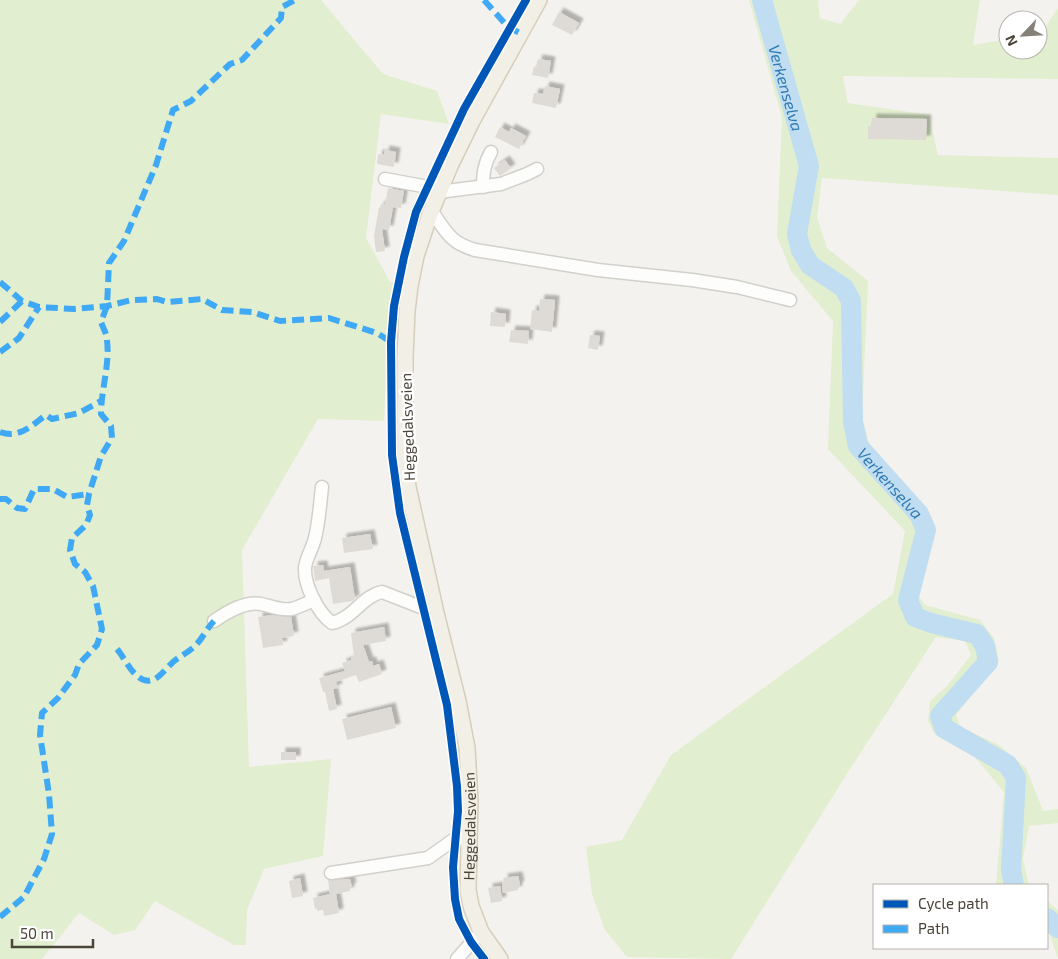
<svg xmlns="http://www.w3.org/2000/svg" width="1058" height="959" font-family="'Exo 2',sans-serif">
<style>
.green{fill:#e1eecf}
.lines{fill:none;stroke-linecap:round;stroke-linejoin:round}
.river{stroke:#c0ddf1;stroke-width:20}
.building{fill:#dedbd6;filter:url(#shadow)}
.minor-casing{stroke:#d2d0cb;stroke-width:15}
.major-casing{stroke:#d6cebb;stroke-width:18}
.minor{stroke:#fdfdfc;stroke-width:12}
.major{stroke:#f2efe6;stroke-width:15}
.quiet{stroke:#3fa9f5;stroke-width:6;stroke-dasharray:12 6;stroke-linecap:butt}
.cycleway-casing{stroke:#fff;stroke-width:11}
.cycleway{stroke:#0057b8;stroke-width:8}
.labels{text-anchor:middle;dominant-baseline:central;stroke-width:5;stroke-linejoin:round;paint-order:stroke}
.street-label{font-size:15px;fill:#4b4439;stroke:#fff}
.water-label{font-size:16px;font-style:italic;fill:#2e7ab2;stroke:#fff}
</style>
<defs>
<filter id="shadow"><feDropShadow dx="4.5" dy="-4.5" stdDeviation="1" flood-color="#0004"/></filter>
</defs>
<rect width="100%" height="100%" fill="#f4f2ee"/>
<!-- green -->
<g class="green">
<path d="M0,0H321L383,74L437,91L449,124L381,114L366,238L390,282L395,283C387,329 386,375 384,421L318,419L242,550L249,767L331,759L323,856L264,869L247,910L246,945H234L155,901L135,930L114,935L79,913L42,959H0Z"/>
<polygon points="749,0 818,0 820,18 840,24 859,0 980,0 973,45 1008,39 1008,50 1038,50 1038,33 1042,32 1058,8 1058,79 843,76 848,103 929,115 938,155 1058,158 1058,195 822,178 817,217 827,248 868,281 862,417 872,453 927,512 935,531 919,597 925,605 980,620 994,638 999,661 956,715 960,727 999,745 1026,768 1043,811 1058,809 1058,823 1029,826 1023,859 1029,885 996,885 1004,792 973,755 935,735 928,721 930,701 947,686 971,655 965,641 936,637 850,769 731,959 627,957 605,930 592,894 586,847 622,840 671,755 893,594 905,531 828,449 833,321 791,271 777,236 782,118"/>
<polygon points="1047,901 1058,910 1058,959 1050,935 1047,932"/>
</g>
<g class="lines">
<!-- river -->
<g class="river">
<path id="s1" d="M762,0L809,166L797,234L801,250L810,265L844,288L851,301L853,422L858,446L919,514L926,530L908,600L915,617L931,623L977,634L985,646L988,662L940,716L944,728L1008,765L1016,778L1011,870L1014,885"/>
<polyline points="1047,918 1058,928"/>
</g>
</g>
<!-- building -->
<g class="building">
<polygon points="559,12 579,23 572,35 552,25"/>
<polygon points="538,59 551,61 548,78 532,75 534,66 536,67"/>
<polygon points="545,86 560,89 556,108 532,103 534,93 543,94"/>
<polygon points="872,118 927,119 926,140 868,139 868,126 872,127"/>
<polygon points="500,127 509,132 511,128 526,136 519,149 495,137"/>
<polygon points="385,150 396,152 394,167 377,164 378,154 384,155"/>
<polygon points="505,160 511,168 500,176 494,168"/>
<polygon points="388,188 404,191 401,208 393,207 389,230 382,229 385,251 376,252 374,236 379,207 380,208 381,204 385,205"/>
<polygon points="540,299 555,300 552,332 530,329 532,310 539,311"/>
<polygon points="491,312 506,314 505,327 490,326"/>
<polygon points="511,330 529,331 528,344 509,342"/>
<polygon points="590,335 600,336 598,350 588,348"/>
<polygon points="370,534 373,549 344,553 342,538"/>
<polygon points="323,565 324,571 350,567 355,599 352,601 333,604 329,578 315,581 313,566"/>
<polygon points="272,615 291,617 294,636 282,638 283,645 263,648 258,617"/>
<polygon points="384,627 386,641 363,645 369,662 372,661 373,666 379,664 382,674 359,682 356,675 336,682 338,688 333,689 337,709 329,711 325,692 323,692 319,678 345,671 342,663 351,660 351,658 354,657 351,633"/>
<polygon points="391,707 396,728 347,740 342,719"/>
<rect x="281" y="752" width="15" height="8"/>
<polygon points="518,876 520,885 518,886 518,890 503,893 502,883 504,882 503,878"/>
<polygon points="300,878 303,896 292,898 289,881"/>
<polygon points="350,879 352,887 350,887 350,891 336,894 339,913 324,916 323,910 317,911 317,908 315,909 313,898 330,894 328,880"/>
<polygon points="500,886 502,901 491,903 488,888"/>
</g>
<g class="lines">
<!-- minor casing -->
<g class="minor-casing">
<g id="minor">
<polyline points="385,179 428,187 439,192 501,184 527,174 537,169"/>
<path d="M483,187C483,174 484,164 491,152"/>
<path d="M430,214L435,216C448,235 452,243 475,250L598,270L692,280L737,287L790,300"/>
<path d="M322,487C320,504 319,522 315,538C313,548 306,557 305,568C304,585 318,613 332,623C354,618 362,596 382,592L436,613"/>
<path d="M214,621C227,612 245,601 261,604C271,606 281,611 292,609C299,607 307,603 314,600"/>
<polyline points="331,873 428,858 456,838 469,839"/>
<polyline points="457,959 481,932"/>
</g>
</g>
<!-- major casing -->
<g class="major-casing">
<g id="major">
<path id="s2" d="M500,959L481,932L471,906L468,890L470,801L467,748L458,701L436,613L408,487L405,459V357L407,311L410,286L416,256L430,214L450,166L472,121L539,0"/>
</g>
</g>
<!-- minor -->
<use href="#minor" class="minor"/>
<!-- major -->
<use href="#major" class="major"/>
<!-- quiet -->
<g class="quiet">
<polyline points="484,0 509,28 520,33"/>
<polyline points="0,282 22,301 39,307 74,309 107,306 132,300 157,299 167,302 202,299 222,310 252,312 280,321 329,318 377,333 391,342"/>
<polyline points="0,322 22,301"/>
<polyline points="0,352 19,338 39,307"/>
<path d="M0,432C19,439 31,426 46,415L52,419L79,413L101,401"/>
<polyline points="0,499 6,499 17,508 25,509 34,489 53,489 67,497 89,494"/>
<path d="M117,649C123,656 128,667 135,674C152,691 162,672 173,662C180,656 189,652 195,646C203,638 207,628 214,621"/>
<path d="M0,917L24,897L44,859L52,834L49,794L40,735L42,713L58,698L75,675L79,664L97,645L102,629L93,586L85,572L75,564L70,550L72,538L86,525L90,515L87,505L89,494L101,456L112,438L111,426L101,414C101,390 110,365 107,340C107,334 103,328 101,322L107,306L109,263L124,241L156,165L173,110L191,101L230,64L242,60L281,18L282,7L295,0"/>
</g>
<!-- cycleway casing -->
<g class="cycleway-casing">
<polyline id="cycleway" points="484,959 471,942 459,919 455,899 453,867 458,811 457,786 447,705 400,513 392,455 391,342 394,306 404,257 416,212 464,109 526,0"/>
</g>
<!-- cycleway -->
<use href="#cycleway" class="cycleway"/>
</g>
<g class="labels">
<!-- street labels -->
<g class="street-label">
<text transform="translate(407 427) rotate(-92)">Heggedalsveien</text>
<text stroke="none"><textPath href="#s2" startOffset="141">Heggedalsveien</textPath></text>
</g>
<!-- water labels -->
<g class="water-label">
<text stroke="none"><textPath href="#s1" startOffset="91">Verkenselva</textPath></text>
<text stroke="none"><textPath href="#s1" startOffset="526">Verkenselva</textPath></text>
</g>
</g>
<!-- legend -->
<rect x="873" y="884" width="175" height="65" fill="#ffffff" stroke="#b7b4b0"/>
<rect x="883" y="900" width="25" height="8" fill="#0057b8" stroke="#b7b4b0"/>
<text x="918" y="909" font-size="15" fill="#4b4439">Cycle path</text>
<rect x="883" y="925" width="25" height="8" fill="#3fa9f5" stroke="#b7b4b0"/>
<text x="918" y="934" font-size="15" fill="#4b4439">Path</text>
<!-- north arrow -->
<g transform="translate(1023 35) rotate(245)"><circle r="24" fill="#ffffff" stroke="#b7b4b0"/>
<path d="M0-4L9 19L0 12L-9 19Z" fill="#868178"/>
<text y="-8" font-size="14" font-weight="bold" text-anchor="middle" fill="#4b4439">N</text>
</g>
<!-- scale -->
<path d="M12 939v8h81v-8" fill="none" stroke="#4b4439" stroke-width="2.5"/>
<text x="20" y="939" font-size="15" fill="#4b4439" stroke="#ffffff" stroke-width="4" paint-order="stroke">50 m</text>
</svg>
